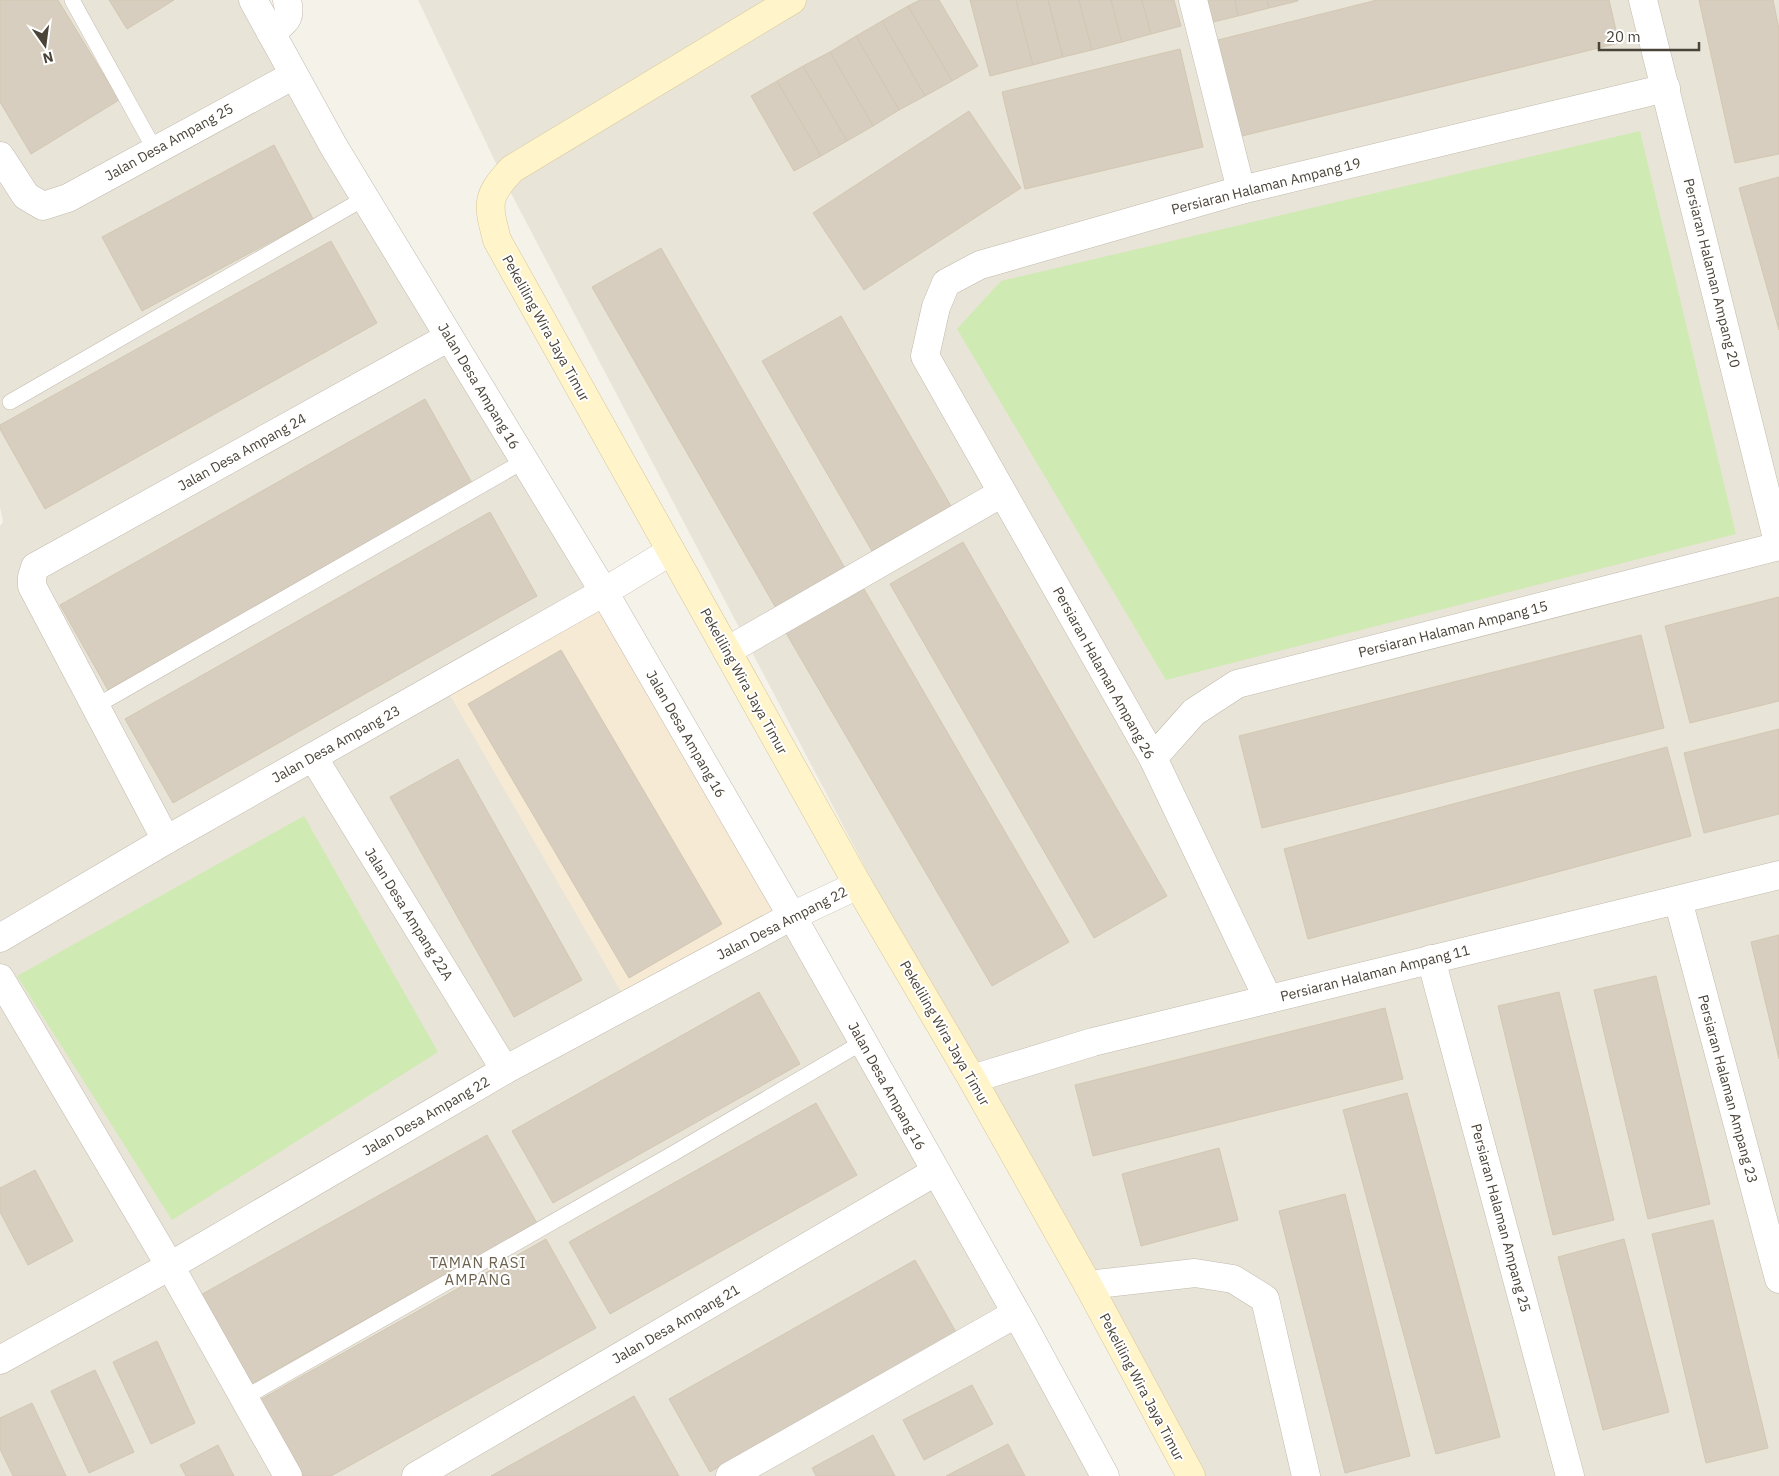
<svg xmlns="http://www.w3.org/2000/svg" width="1779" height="1476" font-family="'IBM Plex Sans',sans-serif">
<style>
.residential{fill:#e9e4d8}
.commercial{fill:#f7ead5}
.green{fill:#cfeab2}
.building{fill:#d7cebf;stroke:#d2c7b2}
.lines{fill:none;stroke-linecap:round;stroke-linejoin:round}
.lane-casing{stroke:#c1baac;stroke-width:16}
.street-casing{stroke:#c1baac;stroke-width:29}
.secondary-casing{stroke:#d6c799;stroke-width:29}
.lane{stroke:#fff;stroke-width:15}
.street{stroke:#fff;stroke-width:28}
.secondary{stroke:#fff4ca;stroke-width:28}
.labels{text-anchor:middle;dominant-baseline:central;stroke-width:4;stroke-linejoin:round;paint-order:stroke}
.street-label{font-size:14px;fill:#4a4338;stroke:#fff}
.neighbourhood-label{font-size:15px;letter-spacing:1px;fill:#6d614e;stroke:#fff}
</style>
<rect width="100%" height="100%" fill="#f5f2ea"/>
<!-- residential -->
<g class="residential">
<polygon points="0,0 258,0 1114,1476 0,1476 0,526 3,522 0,507"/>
<polygon points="418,0 1779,0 1779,1476 1198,1476 982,1090 503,178"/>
</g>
<!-- commercial -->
<polygon class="commercial" points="601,602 781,914 627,1002 447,690"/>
<!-- green -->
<g class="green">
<polygon points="1640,131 1736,534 1166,680 957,329 1001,281"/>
<polygon points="304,816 438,1052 172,1220 17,976"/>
</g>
<!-- building -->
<g class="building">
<polygon points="0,0 58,0 119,100 31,154 0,102"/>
<polygon points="109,0 174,0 127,29"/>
<polygon points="920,0 939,0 978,66 952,81 908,6"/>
<polygon points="970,0 1016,0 1033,65 990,76"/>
<polygon points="1016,0 1048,0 1063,57 1033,65"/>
<polygon points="1048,0 1079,0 1092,50 1063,57"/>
<polygon points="1079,0 1111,0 1122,42 1092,50"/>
<polygon points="1111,0 1142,0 1151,34 1122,42"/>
<polygon points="1142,0 1174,0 1181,26 1151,34"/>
<polygon points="1203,0 1235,0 1238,16 1209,23"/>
<polygon points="1235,0 1267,0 1269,8 1238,16"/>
<polygon points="1267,0 1298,0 1298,1 1269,8"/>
<polygon points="1377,0 1609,0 1619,43 1238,137 1214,41"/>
<polygon points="1699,0 1773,0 1779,29 1779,154 1735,163"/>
<polygon points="908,6 952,81 925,96 882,21"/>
<polygon points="882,21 925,96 899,110 856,36"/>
<polygon points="856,36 899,110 873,126 830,52"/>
<polygon points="1180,49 1203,147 1025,189 1002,92"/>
<polygon points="830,52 873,126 847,141 803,66"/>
<polygon points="803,66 847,141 821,156 777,81"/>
<polygon points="777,81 821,156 794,171 751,96"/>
<polygon points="969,111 1021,188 864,290 813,213"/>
<polygon points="274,145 313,219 142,311 102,237"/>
<polygon points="1779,177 1779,330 1739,188"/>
<polygon points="331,241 377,323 45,509 0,429 0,425"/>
<polygon points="661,248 846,570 777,610 592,287"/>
<polygon points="841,316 951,506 872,551 762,361"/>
<polygon points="425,399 472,483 108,690 60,605"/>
<polygon points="490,512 537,596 173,803 125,719"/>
<polygon points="963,542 1167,896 1094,938 890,584"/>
<polygon points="864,589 1069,942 992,986 786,633"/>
<polygon points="1779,597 1779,701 1690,723 1665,626"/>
<polygon points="1641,635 1664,728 1262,828 1239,736"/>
<polygon points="561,650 722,924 629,978 468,704"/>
<polygon points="1779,729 1779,814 1704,833 1684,753"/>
<polygon points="1667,747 1691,836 1308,939 1284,849"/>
<polygon points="458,759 582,980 514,1017 390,797"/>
<polygon points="1779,935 1779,1059 1751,942"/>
<polygon points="1656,976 1710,1204 1648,1219 1594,990"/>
<polygon points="759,992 800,1064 553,1203 512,1131"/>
<polygon points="1559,992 1614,1220 1553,1235 1498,1006"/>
<polygon points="1385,1008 1403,1079 1093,1156 1075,1085"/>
<polygon points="1407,1093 1500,1437 1436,1454 1343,1110"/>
<polygon points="816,1103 857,1175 610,1314 569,1242"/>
<polygon points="487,1135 537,1223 247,1386 197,1297"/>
<polygon points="1219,1148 1238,1220 1141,1246 1122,1174"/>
<polygon points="35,1170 73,1241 28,1265 0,1212 0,1188"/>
<polygon points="1345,1194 1410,1456 1345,1473 1279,1211"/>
<polygon points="1713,1220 1768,1448 1706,1463 1652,1234"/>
<polygon points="546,1239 596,1328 331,1476 298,1476 256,1402"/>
<polygon points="1624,1239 1669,1412 1603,1430 1558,1257"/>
<polygon points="915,1260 956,1332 710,1472 669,1399"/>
<polygon points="157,1341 195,1423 151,1444 113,1362"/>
<polygon points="95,1370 134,1452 89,1473 51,1391"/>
<polygon points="972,1385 993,1424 924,1460 903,1420"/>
<polygon points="634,1396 679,1476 491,1476"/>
<polygon points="32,1403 66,1476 13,1476 0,1449 0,1418"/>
<polygon points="873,1435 895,1476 816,1476 812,1468"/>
<polygon points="1008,1444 1025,1476 946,1476"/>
<polygon points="218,1445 234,1476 186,1476 180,1465"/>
</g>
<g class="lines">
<!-- lane casing -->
<g class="lane-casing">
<g id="lane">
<polyline points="72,0 155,150"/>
<polyline points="10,402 365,198"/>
<polyline points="96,706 524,461"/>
<polyline points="244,1398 674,1153 863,1042"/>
</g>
</g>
<!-- street casing -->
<g class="street-casing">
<g id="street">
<polyline points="253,0 334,147 604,592 792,916 1023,1325 1105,1476"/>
<polyline points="1193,0 1241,190"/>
<polyline points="1643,0 1779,546"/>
<path d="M271,33C285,21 292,20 287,0"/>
<polyline points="0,156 26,196 43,206 68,198 294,75"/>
<polyline points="727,651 1002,493"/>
<polyline points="313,757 505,1070"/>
<polyline points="1153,758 1194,712 1237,684 1779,546"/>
<polyline points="166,840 32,586 32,577 35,567 449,337"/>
<polyline points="1678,900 1779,1279"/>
<polyline points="0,938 166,840 604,592 671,551"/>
<polyline points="1431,959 1570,1476"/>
<polyline points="0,978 170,1266 288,1476"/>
<polyline points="1268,999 1153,758 925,356 936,307 946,283 980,265 1241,190 1666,88"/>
<polyline points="972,1079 1093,1042 1779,875"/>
<polyline points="1088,1285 1195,1273 1233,1279 1265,1299 1306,1476"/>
<polyline points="0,1360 170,1266 505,1070 792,916 858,885"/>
<polyline points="416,1476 935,1172"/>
<polyline points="730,1476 1015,1314"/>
</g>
</g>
<!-- secondary casing -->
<g class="secondary-casing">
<path id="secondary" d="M792,0L512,169C485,197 488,205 497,240L858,885L972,1079L1088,1285L1191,1476"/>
</g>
<!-- lane -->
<use href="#lane" class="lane"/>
<!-- street -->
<use href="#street" class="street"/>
<!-- secondary -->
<use href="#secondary" class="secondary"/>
</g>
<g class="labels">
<!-- street labels -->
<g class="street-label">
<text transform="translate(169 142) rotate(-29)">Jalan Desa Ampang 25</text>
<text transform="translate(1266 186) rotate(-14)">Persiaran Halaman Ampang 19</text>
<text transform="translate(1712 273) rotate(76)">Persiaran Halaman Ampang 20</text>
<text transform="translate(546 328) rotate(61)">Pekeliling Wira Jaya Timur</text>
<text transform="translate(479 386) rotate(59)">Jalan Desa Ampang 16</text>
<text transform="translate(242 452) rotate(-29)">Jalan Desa Ampang 24</text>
<text transform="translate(1453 629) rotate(-14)">Persiaran Halaman Ampang 15</text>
<text transform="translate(1104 673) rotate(61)">Persiaran Halaman Ampang 26</text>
<text transform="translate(744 681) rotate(61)">Pekeliling Wira Jaya Timur</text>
<text transform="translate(686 734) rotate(60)">Jalan Desa Ampang 16</text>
<text transform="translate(336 744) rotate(-29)">Jalan Desa Ampang 23</text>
<text transform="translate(409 914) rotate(58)">Jalan Desa Ampang 22A</text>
<text transform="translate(782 923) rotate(-27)">Jalan Desa Ampang 22</text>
<text transform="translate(1375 973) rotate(-14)">Persiaran Halaman Ampang 11</text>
<text transform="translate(945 1033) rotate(60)">Pekeliling Wira Jaya Timur</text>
<text transform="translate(887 1086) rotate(61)">Jalan Desa Ampang 16</text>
<text transform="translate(1728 1089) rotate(75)">Persiaran Halaman Ampang 23</text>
<text transform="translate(426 1116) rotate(-30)">Jalan Desa Ampang 22</text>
<text transform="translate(1501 1218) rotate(75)">Persiaran Halaman Ampang 25</text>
<text transform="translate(676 1324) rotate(-30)">Jalan Desa Ampang 21</text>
<text transform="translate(1142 1387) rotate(62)">Pekeliling Wira Jaya Timur</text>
</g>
<!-- neighbourhood labels -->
<g class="neighbourhood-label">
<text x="478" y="1262">TAMAN RASI<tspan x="478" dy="17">AMPANG</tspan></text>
</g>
</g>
<!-- north arrow -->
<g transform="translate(45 45) rotate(166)" stroke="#ffffff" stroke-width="4" paint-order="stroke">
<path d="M0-4L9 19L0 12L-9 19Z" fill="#4a4338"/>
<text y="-8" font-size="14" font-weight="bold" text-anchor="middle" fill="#4a4338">N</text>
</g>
<!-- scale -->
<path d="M1599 42v8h100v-8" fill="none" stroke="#4a4338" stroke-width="2.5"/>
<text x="1606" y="42" font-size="15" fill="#4a4338" stroke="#ffffff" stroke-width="4" paint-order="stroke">20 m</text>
</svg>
